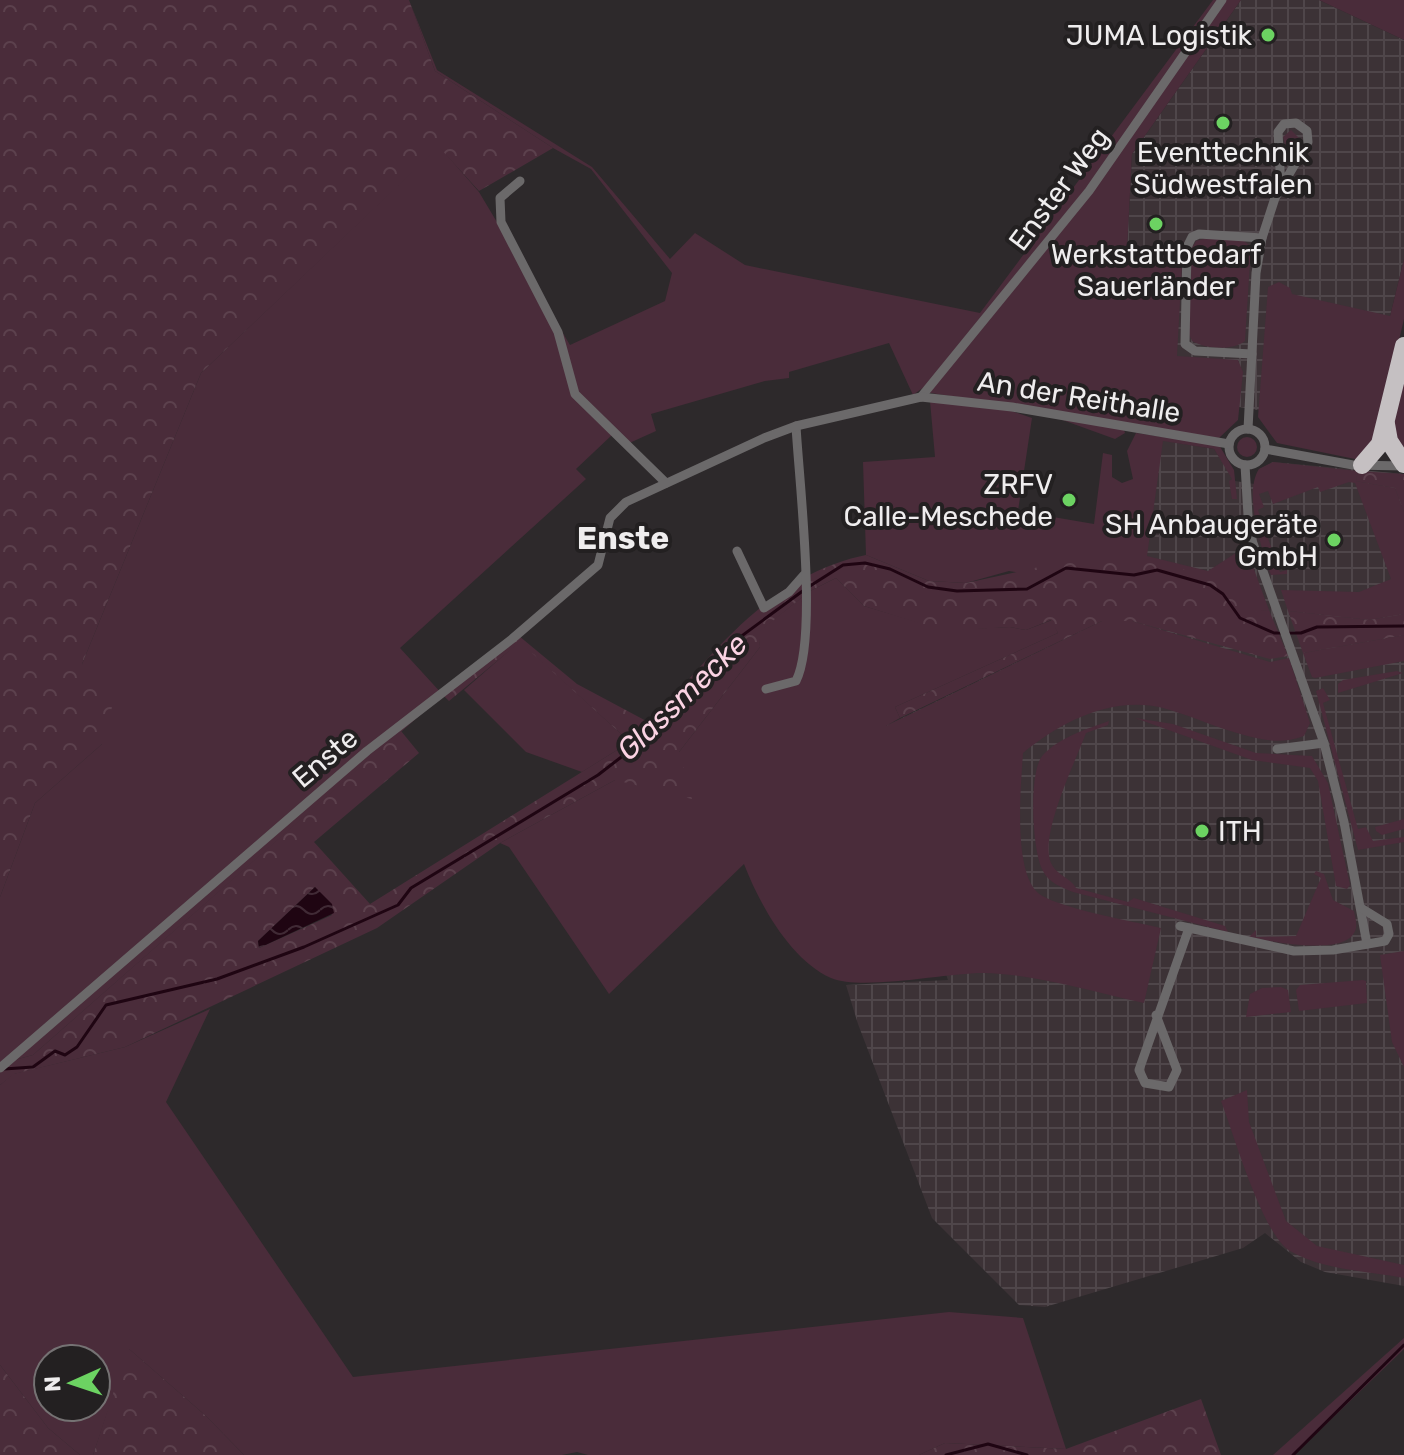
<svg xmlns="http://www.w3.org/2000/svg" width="1404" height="1455" font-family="Rubik,sans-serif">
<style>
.industrial{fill:url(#industrial-grid)}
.grass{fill:#4a2c3a;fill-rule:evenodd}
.forest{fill:url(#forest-crowns);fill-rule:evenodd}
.water{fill:url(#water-waves)}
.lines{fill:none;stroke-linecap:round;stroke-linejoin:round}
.stream{stroke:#1f0512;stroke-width:3}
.minor{stroke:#6b696a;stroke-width:9}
.motorway{stroke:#c5c0c2;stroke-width:18}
.poi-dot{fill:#6cd362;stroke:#232021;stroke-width:3}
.labels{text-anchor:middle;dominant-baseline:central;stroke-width:8;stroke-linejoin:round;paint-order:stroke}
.poi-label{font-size:28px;fill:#efedee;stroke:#232021;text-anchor:end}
.street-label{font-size:28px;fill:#efedee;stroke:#232021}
.water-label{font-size:30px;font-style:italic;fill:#fbd3e3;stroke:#232021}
.quarter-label{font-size:32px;font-weight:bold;fill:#efedee;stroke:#232021}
</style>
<defs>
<pattern id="industrial-grid" width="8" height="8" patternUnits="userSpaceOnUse" patternTransform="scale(2)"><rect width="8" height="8" fill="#3c3236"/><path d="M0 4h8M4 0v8" fill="none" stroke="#4f464a"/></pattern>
<pattern id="forest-crowns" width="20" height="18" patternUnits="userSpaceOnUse" patternTransform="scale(2)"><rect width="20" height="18" fill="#4a2c3a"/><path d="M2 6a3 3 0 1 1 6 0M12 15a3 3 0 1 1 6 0" fill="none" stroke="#5c414d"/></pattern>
<pattern id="water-waves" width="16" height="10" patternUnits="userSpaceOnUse" patternTransform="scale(2)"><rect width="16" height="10" fill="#1f0512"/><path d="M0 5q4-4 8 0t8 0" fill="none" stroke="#402a35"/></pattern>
</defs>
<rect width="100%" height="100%" fill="#2d292b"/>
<!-- industrial -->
<g class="industrial">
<polygon points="1241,0 1319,0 1404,40 1404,259 1390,316 1264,411 1239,407 1206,435 1127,250 1132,154"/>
<polygon points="1154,439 1214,449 1235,481 1254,484 1259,469 1273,462 1404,474 1404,1286 1325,1272 1301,1262 1265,1233 1243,1248 1045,1307 1019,1305 932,1218 858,1024 846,985 948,980 886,795 877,730 1102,621 1132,620"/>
</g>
<!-- grass -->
<g class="grass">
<polygon points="409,0 437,70 592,167 670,259 695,233 745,265 980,313 1213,0 1241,0 1132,154 1127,250 1131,261 1182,265 1177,356 1238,360 1243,372 1238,420 1219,438 931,393 924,387 913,395 889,343 789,372 789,378 765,381 651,414 656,431 625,445 612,435 576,469 586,479 400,648 443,695 33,1055 0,1064 0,897 35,803 102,744 82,664 201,373 439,146 479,192 570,345 665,301 672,273 591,169 553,148 435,71"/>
<polygon points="1319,0 1404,0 1404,40"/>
<polygon points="1291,130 1300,139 1289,157 1283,137"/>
<path d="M1211,237L1242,239L1251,247L1245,341C1232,351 1206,349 1192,341L1189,334L1192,248L1196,241Z"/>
<polygon points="1404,259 1404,319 1375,442 1362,458 1355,459 1277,443 1258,417 1268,287 1279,282 1290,288 1292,294 1390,316"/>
<polygon points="1404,365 1404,451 1392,434"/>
<polygon points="930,401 1003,408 1032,418 1018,511 1094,524 1103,453 1112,455 1112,477 1122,483 1133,479 1127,451 1136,433 1219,445 1234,470 1237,499 1232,499 1229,481 1232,479 1214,449 1163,441 1147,556 1208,571 1239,551 1239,538 1242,537 1269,610 1247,613 1009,571 966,583 929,581 866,555 863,462 935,457"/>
<polygon points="1057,418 1124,430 1125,433 1115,439"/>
<circle cx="1247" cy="447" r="10"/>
<path d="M1273,462L1358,471L1356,481L1395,488L1404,512V614L1369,620L1288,611L1281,590L1359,592L1391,579L1355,483L1349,482L1320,492L1318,487L1273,504L1268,491L1259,494L1264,507L1258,510L1280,572L1287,570V574L1271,575C1262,550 1243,493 1259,469Z"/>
<path d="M836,578L864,606L944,630L1010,627L1026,630L1052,620L1058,633L895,707L900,718L886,726L1102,621H1132L1270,662L1289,658L1310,723L1304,736C1282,744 1266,741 1244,735C1216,728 1190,715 1163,708C1113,695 1060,722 1023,753C1021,786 1013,868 1037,892C1052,907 1136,922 1161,928L1144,1003C1092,992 1036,974 983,973C946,973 862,991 831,978C790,960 759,903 744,864L609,994L509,847L500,843L615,780L679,752L760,647L758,632L810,591Z"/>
<polygon points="1404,635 1404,661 1315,678 1312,677 1303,653"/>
<polygon points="520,641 630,742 582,772 526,752 464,690"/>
<polygon points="1397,671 1403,673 1338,693 1338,684 1343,680"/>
<polygon points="1323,688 1330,700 1323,703 1358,829 1366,827 1373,841 1404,837 1404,842 1358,850 1316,691"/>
<polygon points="1135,718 1173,724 1256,753 1312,756 1328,783 1350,885 1347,889 1336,886 1318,781 1310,768 1252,760"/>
<path d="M1109,721L1108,725L1086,733C1075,763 1039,835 1051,863C1057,876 1070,877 1076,888L1128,902L1134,898L1225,926L1228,932L1073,892C1061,887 1049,883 1043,871C1032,852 1028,771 1043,755C1060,737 1087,729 1109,721Z"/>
<polygon points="1404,819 1404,829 1382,835 1376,831 1375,827"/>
<path d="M1316,871L1324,874L1333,900L1354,911C1355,917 1358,925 1355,931C1345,957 1270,941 1249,937L1256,930V937L1296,936L1321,878L1314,874Z"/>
<polygon points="1404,951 1404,1067 1392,1042 1380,955"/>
<polygon points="1363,980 1366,981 1367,1003 1299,1011 1296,990 1300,985"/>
<polygon points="1281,987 1288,990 1291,1012 1246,1017 1250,994 1262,988"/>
<path d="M210,1009L166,1102L353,1377L949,1312L1023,1318L1066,1449L945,1443L919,1455H588L577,1452L562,1455H244L206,1416L129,1349L93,1455H80L48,1428L0,1365V1085L13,1074L125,1047ZM48,1359H96V1407H48Z"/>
<path d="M1247,1090L1249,1122L1286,1221L1317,1246L1404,1265V1278C1368,1271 1322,1270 1290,1251C1262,1234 1234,1135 1221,1101Z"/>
<polygon points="1404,1338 1404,1349 1294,1455 1273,1455"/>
</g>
<!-- forest -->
<g class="forest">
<polygon points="0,0 409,0 435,71 553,148 479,191 439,147 201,373 82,664 115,696 102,744 35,803 0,897"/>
<polygon points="1358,471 1404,474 1404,512 1395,488 1356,481"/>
<path d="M866,555L929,581L966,583L1062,562L1138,560L1232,580L1247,612L1269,610L1288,656L1270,659L1132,621H1102L900,718L895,707L1058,633L1051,620L1026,630L1010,627L944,631L864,606L836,578L810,591L759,632L760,647L679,752L692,799L615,780L500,843L377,928L125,1047L14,1074L0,1085V1064L33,1055L401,731L419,753L314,842L370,904L630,742L520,642L449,701L443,695L519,636L577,684L650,723C713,654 769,575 866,555ZM315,887L332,915L259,948L258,941Z"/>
<polygon points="1288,611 1369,620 1404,614 1404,635 1303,653"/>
<polygon points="128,1348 206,1416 244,1455 93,1455"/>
<polygon points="0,1365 48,1428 80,1455 0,1455"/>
<polygon points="1201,1399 1221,1455 919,1455 945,1443 1066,1449"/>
</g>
<!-- water -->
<polygon class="water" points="315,887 332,904 334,913 259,948 258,941"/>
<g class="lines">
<!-- stream -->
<g class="stream">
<polyline points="810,586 843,565 865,563 890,569 928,587 957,591 1027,589 1066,568 1134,575 1157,570 1210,585 1223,594 1240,618 1274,633 1301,633 1317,627 1404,626"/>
<polyline points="4,1069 33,1067 55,1051 65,1055 77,1047 106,1005 217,979 304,947 398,905 411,888 598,775 642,741 714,667 724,649 804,590"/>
<polyline points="946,1455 988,1444 1027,1455"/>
<polyline points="1293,1455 1404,1345"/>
</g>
<!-- minor -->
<g class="minor">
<polyline points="520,181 500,198 501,222 558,332 575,394 666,483"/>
<polyline points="1252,354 1195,351 1185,344 1187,247 1192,237 1199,234 1262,238"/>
<polyline points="921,397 1089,191 1222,0"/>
<circle cx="1247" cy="447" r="18"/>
<polyline points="1248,429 1256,273 1262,238 1275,198 1308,142 1307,131 1296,123 1284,124 1278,132 1281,188"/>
<polyline points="1265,449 1353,465 1404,466"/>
<polyline points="1245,465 1249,532 1324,743 1344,822 1367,944"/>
<polyline points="737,551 764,608 789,592 804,575"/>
<path d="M766,689L796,681C818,638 799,481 796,426"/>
<polyline points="1277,749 1324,743"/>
<polyline points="1180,926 1294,951 1333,950 1385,941 1389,934 1387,924 1361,908"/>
<polyline points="1156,1015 1177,1070 1169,1087 1145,1083 1139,1070 1189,928"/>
<polyline points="0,1068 367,751 512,639 598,565 610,518 626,502 764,438 796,426 921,397 1012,407 1229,444"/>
</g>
<!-- motorway -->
<g class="motorway">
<polyline points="1386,424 1389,441 1404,464"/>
<polyline points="1362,465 1380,444 1404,346"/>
</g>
</g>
<!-- markers -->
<g class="poi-dot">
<circle cx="1268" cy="35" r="8"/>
<circle cx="1223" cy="123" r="8"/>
<circle cx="1156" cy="224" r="8"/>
<circle cx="1069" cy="500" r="8"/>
<circle cx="1334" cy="540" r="8"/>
<circle cx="1202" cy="831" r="8"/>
</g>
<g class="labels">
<!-- poi labels -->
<g class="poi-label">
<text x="1252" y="35">JUMA Logistik</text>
<text x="1223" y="152" text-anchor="middle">Eventtechnik<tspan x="1223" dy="32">Südwestfalen</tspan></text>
<text x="1156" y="254" text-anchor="middle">Werkstattbedarf<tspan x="1156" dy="32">Sauerländer</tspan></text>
<text x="1053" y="484">ZRFV<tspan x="1053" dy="32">Calle-Meschede</tspan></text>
<text x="1318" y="524">SH Anbaugeräte<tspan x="1318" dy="32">GmbH</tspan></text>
<text x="1218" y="831" text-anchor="start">ITH</text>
</g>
<!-- street labels -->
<g class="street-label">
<text transform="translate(1059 189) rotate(-53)">Enster Weg</text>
<text transform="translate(1079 397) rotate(9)">An der Reithalle</text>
<text transform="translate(325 758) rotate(-40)">Enste</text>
</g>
<!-- water labels -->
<g class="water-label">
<text transform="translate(682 697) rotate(-44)">Glassmecke</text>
</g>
<!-- quarter labels -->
<g class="quarter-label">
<text x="623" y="538">Enste</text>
</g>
</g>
<!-- north arrow -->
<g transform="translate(72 1383) rotate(267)"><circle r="38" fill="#232021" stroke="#757273" stroke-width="2"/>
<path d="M0-6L14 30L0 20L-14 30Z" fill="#6cd362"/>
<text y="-12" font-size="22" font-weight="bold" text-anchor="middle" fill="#efedee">N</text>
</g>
</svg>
